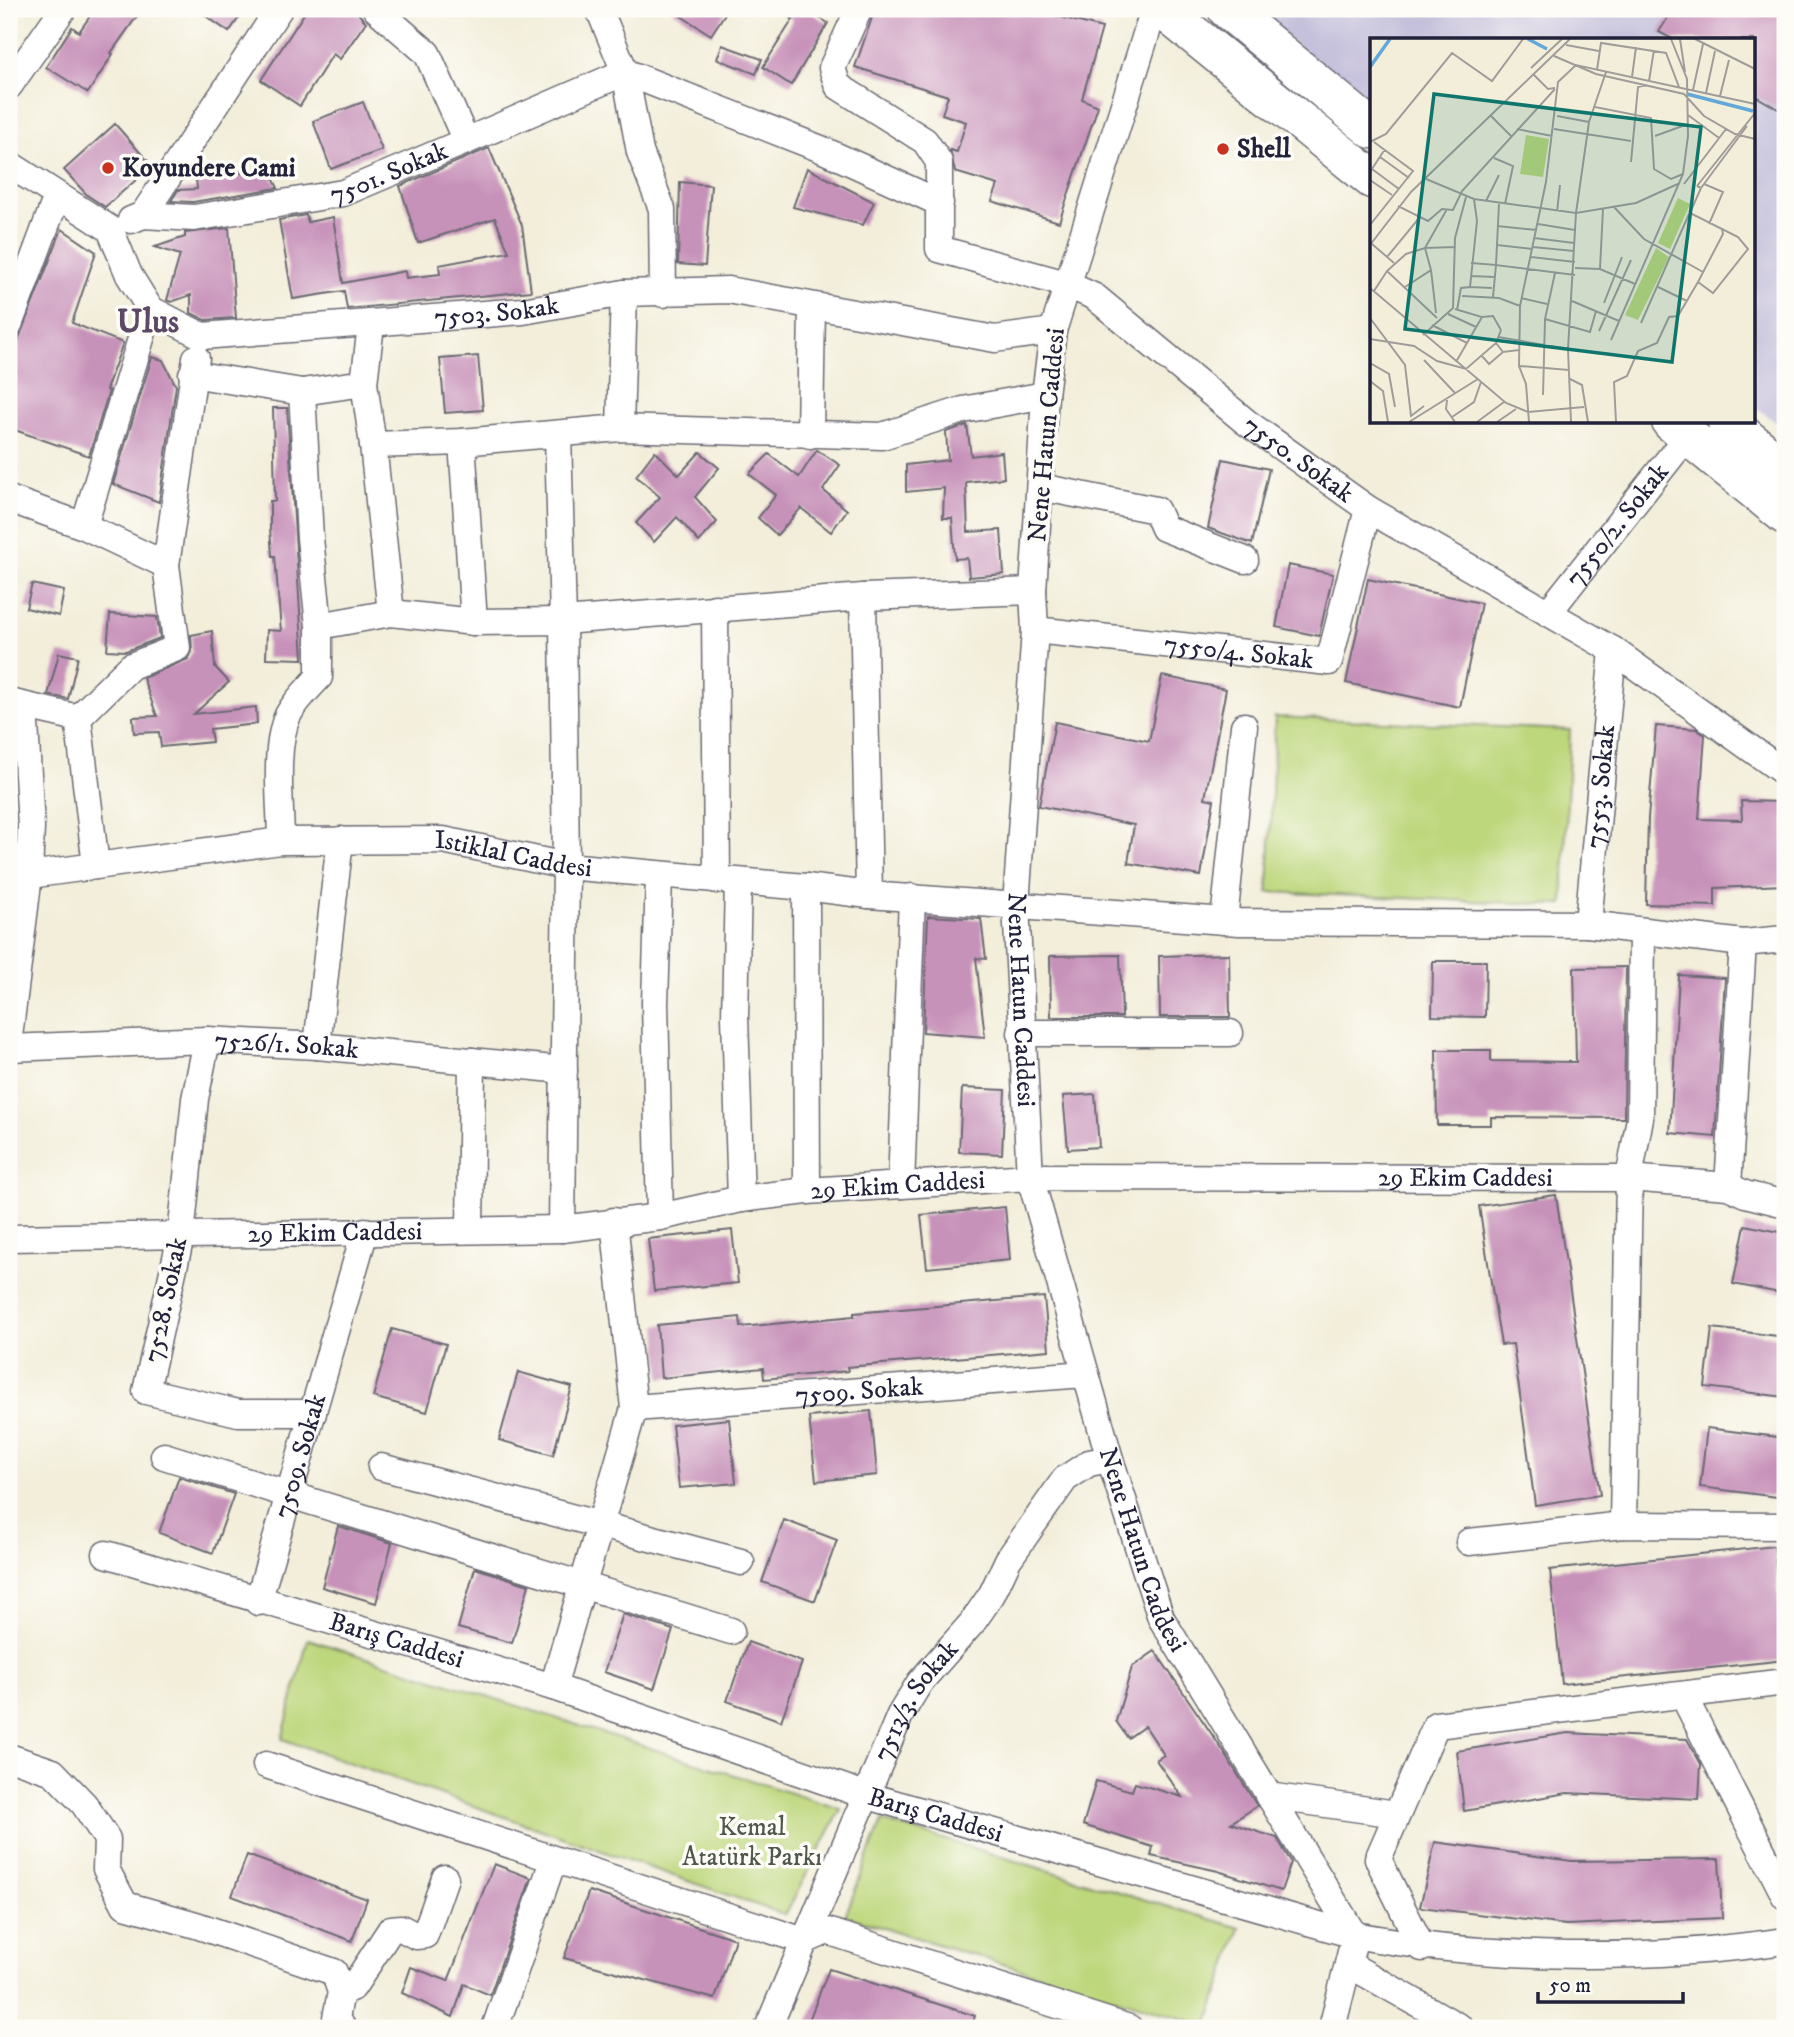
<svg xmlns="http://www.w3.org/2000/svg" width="1794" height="2037" font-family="'IM FELL DW Pica',serif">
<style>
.industrial{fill:#c5c0db}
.green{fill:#bdd77c;stroke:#707c5c;stroke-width:2}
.building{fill:#c792ba}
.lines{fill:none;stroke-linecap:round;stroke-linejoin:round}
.minor-casing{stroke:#6b6973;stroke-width:29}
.highway-casing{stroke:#6b6973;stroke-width:41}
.minor{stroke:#fff;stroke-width:26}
.highway{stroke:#fff;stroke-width:38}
.poi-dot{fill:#c8321e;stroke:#fdfcf7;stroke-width:2.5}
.labels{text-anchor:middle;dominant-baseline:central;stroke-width:7;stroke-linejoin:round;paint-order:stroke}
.poi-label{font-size:26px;font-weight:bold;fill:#22223b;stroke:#fdfcf7;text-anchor:start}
.street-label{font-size:26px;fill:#22223b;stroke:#fdfcf7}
.park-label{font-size:26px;fill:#50584e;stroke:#fdfcf7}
.district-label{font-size:33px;font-weight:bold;fill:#5c4967;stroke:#fdfcf7}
.inset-river{fill:none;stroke:#62a8d8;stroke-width:3.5}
.inset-road{fill:none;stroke:#9f9c9a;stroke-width:2}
.view{fill:#0f766e;fill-opacity:0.15;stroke:#0f766e;stroke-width:3.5}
.inset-edge{fill:none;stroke:#22223b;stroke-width:3.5}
</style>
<rect width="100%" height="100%" fill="#fdfcf7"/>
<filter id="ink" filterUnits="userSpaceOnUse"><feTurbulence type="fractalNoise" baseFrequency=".0143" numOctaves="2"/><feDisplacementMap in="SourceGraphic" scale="14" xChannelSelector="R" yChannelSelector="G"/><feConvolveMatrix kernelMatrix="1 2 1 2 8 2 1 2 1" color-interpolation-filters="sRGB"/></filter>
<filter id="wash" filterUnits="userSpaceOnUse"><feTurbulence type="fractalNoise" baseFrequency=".00686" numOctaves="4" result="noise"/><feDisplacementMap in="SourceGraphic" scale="28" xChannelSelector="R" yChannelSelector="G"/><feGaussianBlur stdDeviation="1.57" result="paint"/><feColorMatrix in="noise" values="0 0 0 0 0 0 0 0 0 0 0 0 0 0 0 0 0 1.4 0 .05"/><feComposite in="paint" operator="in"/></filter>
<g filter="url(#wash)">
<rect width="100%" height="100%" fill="#f3eeda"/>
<!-- industrial -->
<polygon class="industrial" points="1253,9 1785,9 1785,429 1754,406 1754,40 1372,40 1372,108"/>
<!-- green -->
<g class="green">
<polygon points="1275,717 1570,730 1563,905 1268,892"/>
<polygon points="308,1639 841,1809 785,1915 282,1739"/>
<polygon points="882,1821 1240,1928 1207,2026 845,1916"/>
</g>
<g id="blocks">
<!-- building -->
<g class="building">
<polygon points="95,9 142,9 111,53 113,54 88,93 46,67 72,27 79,32"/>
<polygon points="196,9 245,9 229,32"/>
<polygon points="307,9 354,9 366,22 340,59 333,54 300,106 261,80"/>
<polygon points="670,9 728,9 711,35"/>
<polygon points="774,9 805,9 828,23 791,85 763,67 793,19"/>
<polygon points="875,9 1030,9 1102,28 1082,99 1098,106 1059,222 992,201 998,185 955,172 950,150 957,152 966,122 942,114 948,96 855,67"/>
<polygon points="1673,9 1785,9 1785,113 1754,95 1754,40 1674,40 1659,32"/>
<polygon points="722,45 762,59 756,74 717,59"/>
<polygon points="363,102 382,150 331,169 313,121"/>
<polygon points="115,124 152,166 105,207 87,195 64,170"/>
<polygon points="489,148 522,225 531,291 347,309 344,291 293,299 279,220 306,215 308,222 333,217 343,283 405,271 406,278 440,274 439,265 509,252 495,218 418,243 400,186"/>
<polygon points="807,168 874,202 863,225 793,207"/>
<polygon points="261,170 273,178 278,188 193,202 171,201 178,190 197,189 196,179"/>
<polygon points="680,182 711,185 705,266 678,264"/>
<polygon points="229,228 236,318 205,320 191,313 191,295 171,302 167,300 180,255 155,247 185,237 185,233"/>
<polygon points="62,229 96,252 72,323 123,343 106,390 109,391 89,456 9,428 9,363"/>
<polygon points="478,356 483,410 445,413 440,359"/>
<polygon points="152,357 163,360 176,386 159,502 113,484"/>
<polygon points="273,408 287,408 303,659 266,658 267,630 281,631 275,556 272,556 270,528 270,501 275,501"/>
<polygon points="967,425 971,456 1002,452 1004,478 966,482 968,532 1001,530 1004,574 969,577 967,558 955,559 952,518 943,518 944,488 906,492 906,465 948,460 946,432"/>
<polygon points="817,450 840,465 823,490 847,510 831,532 801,508 777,535 758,518 776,495 749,474 769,454 799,477"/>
<polygon points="655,451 679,475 700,452 719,468 695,497 717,522 699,542 677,517 654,542 636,523 660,497 636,476"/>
<polygon points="1223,459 1269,469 1252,544 1208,528"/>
<polygon points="1288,565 1333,574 1319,636 1276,627"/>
<polygon points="1368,579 1481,603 1460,707 1346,683"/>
<polygon points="32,584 64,591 59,616 26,608"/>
<polygon points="110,614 157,617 160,638 126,651 107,650"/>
<polygon points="212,631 215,667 229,682 194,714 256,707 257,724 210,729 212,742 161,747 159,732 134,733 133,717 157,716 143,678 188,659 192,652 191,635"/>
<polygon points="59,653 78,657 68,699 48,695"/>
<polygon points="1162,676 1226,689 1205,798 1214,800 1201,876 1128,863 1134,825 1039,806 1055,722 1149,741"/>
<polygon points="1656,726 1696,729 1705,735 1699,819 1742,820 1741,801 1785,802 1785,885 1715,888 1715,906 1646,904 1648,818"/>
<polygon points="928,916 981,919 986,959 976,958 985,1037 923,1032"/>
<polygon points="1229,954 1230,1017 1160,1017 1159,956"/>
<polygon points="1120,955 1122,1017 1051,1017 1050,956"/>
<polygon points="1433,961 1486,961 1485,1017 1432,1016"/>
<polygon points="1626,967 1624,1118 1491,1117 1491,1125 1437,1125 1436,1050 1491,1050 1491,1061 1576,1062 1574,968"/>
<polygon points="1679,975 1725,978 1715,1137 1670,1133"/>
<polygon points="962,1088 1005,1090 1002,1154 959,1152"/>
<polygon points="1095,1094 1099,1147 1068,1149 1063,1096"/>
<polygon points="1556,1195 1600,1495 1535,1505 1513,1344 1501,1345 1479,1206"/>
<polygon points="1005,1207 1010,1260 927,1268 921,1215"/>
<polygon points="1745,1225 1785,1233 1785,1294 1733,1284"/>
<polygon points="732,1230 738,1283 654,1291 648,1239"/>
<polygon points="1044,1297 1049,1350 847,1367 848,1371 764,1379 763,1368 661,1378 657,1325 740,1317 741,1327 854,1316 854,1313"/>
<polygon points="1712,1328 1785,1337 1785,1397 1705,1387"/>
<polygon points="392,1329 446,1344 427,1412 373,1397"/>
<polygon points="518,1372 572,1387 553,1455 499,1440"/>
<polygon points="871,1411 877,1475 816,1481 809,1417"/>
<polygon points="729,1419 736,1483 679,1488 672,1425"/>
<polygon points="1707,1428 1785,1438 1785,1498 1700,1487"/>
<polygon points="179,1477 234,1494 213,1553 159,1533"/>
<polygon points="784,1520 837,1540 815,1601 762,1582"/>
<polygon points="338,1526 392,1543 376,1603 322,1587"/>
<polygon points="1774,1546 1785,1660 1562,1684 1550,1570"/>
<polygon points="475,1568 529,1585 512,1643 458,1628"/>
<polygon points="623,1614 673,1630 654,1689 604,1672"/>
<polygon points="748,1642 802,1662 781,1721 727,1701"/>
<polygon points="1155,1651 1224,1752 1257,1806 1231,1823 1277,1838 1291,1862 1281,1891 1218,1871 1151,1856 1153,1847 1083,1825 1096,1781 1132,1791 1135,1783 1182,1797 1156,1760 1164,1755 1145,1726 1128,1738 1116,1721 1132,1667"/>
<polygon points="1568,1733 1687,1739 1701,1764 1699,1799 1567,1793 1464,1811 1457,1751"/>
<polygon points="1435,1842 1572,1861 1719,1859 1722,1918 1566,1925 1420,1907"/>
<polygon points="247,1855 367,1899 352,1941 232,1896"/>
<polygon points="494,1864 531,1878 490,1995 464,1984 453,2017 402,1993 411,1967 448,1981"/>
<polygon points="589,1891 735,1939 715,1999 564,1958"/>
<polygon points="829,1969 975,2016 971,2028 806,2028"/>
</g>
</g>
</g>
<g filter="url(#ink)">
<use href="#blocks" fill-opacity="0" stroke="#6b6973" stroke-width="2"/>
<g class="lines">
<!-- minor casing -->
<g class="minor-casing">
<g id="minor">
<polyline points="376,9 427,53 466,141 625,72 599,9"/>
<path id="s1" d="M859,9L832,68L838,86L925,141L939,162V249L1066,284L1095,297L1246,422L1368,509L1613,650L1785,773"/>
<path id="s2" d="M1154,9L1053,331L1045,395L1033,591L1035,630L1016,905L1030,1177L1110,1459L1161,1618L1354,1935"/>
<polyline points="9,86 63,9"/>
<path id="s3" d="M9,164L110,229L129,275L150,309L202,336L523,311L624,293L728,290L995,339L1053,331"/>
<path id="s4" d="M143,215L194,218L343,193L466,141"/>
<polyline points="131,220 143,215 279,9"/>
<polyline points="663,294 662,209 640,152 625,72 821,149 940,203"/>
<polyline points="9,325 57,196"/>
<polyline points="192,374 302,392 364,383 373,445 462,442 620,428 882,436 963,410 1045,395"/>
<polyline points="364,383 371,325"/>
<polyline points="620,428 624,293"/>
<polyline points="558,435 563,621 863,597 1033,591"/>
<polyline points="810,435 812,306"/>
<polyline points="462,442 474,622"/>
<polyline points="373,445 391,613"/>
<polyline points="1040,487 1156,510 1164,528 1245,560"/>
<polyline points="9,499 84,526 166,565 196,358"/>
<polyline points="84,526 150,309"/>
<polyline points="863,597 869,895"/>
<polyline points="715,608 717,880"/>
<path id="s5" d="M1548,613L1688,435"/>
<polyline points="319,626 391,613 474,622 563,621 566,866 562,1229"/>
<path id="s6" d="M1035,630L1329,662L1368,509"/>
<polyline points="9,702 78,718"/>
<polyline points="78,718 131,666 177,648 166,565"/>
<polyline points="78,718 96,866"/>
<path d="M281,841C281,805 273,748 288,715C296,700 308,689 319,677V626L310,538L302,392"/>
<path id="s7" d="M9,875H29L281,841L443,840L566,866L806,887L869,895L1239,922L1588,924L1743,943L1785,939"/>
<polyline points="659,876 655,1003 660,1217"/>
<polyline points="738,882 735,1017 741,1199"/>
<polyline points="806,887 807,1191"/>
<polyline points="1224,921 1244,726"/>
<path id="s8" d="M1588,924L1613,650"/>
<polyline points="1021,1033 1230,1033"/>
<polyline points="9,1037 29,875 31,827 24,706"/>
<polyline points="207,1040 195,1099 181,1236 146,1391 238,1413 313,1413"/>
<polyline points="317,1046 340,840"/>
<path id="s9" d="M9,1048L207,1040L317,1046L564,1070"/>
<polyline points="901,1185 912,897"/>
<polyline points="1728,1186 1743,943"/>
<polyline points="470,1230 472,1061"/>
<path id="s10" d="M9,1238L562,1229L660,1217L741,1199L807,1191L1030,1177L1629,1178L1728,1186L1745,1194L1785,1204"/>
<path id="s11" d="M634,1408L1085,1374"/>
<polyline points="164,1456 731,1631"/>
<polyline points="381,1467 741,1562"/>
<polyline points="1623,1525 1629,1178 1640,1118 1642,932"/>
<polyline points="1469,1542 1623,1525 1785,1526"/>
<path id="s12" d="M106,1554L553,1687L865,1795L1354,1935C1492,1960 1646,1961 1785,1941"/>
<path id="s13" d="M258,1602L365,1231"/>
<polyline points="553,1687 634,1408 614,1221"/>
<polyline points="1684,1697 1785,1896"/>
<polyline points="9,1757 53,1772 84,1804 107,1839 106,1869 125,1905 196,1925 334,1972 341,1992 336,2018 343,2028"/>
<polyline points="266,1765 804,1941 827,1931 1129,2028"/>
<polyline points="1268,1796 1397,1814"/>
<polyline points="1422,1948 1378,1859 1436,1725 1785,1682"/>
<polyline points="1350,1965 1461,2028"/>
<polyline points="341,1992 353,1987 391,1929 401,1928 416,1936 425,1935 445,1878"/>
<polyline points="495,2028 553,1861"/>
<path id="s14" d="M768,2028L900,1715L920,1682L972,1623L992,1594L1008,1560L1065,1479L1089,1463L1110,1459"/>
<polyline points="1332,2028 1352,1948"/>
</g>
</g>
<!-- highway casing -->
<g class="highway-casing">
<g id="highway">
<polyline points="1162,9 1372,179"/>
<polyline points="1227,9 1372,129"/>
<polyline points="1671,422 1785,515"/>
<polyline points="1727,422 1785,469"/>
</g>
</g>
<!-- minor -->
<use href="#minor" class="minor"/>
<!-- highway -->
<use href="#highway" class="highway"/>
</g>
</g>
<!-- markers -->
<g class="poi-dot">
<circle cx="1223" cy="149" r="7"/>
<circle cx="108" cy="168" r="7"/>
</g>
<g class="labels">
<!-- poi labels -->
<g class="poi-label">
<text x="1237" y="149">Shell</text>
<text x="122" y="168">Koyundere Cami</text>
</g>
<!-- street labels -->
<g class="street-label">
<text stroke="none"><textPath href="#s4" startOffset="252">7501. Sokak</textPath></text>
<text stroke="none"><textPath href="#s3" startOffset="564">7503. Sokak</textPath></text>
<text transform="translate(1047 435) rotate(-85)">Nene Hatun Caddesi</text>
<text stroke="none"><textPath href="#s1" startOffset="723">7550. Sokak</textPath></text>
<text stroke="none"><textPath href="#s5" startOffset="112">7550/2. Sokak</textPath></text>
<text stroke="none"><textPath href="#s6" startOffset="205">7550/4. Sokak</textPath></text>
<text stroke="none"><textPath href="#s8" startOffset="138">7553. Sokak</textPath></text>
<text stroke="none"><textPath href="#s7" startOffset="508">Istiklal Caddesi</textPath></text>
<text stroke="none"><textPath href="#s2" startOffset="1008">Nene Hatun Caddesi</textPath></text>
<text stroke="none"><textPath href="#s9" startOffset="278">7526/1. Sokak</textPath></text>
<text stroke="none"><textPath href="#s10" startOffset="1460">29 Ekim Caddesi</textPath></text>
<text stroke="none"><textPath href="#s10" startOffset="892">29 Ekim Caddesi</textPath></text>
<text stroke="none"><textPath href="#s10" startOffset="326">29 Ekim Caddesi</textPath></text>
<text transform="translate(166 1300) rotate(-78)">7528. Sokak</text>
<text stroke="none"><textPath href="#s11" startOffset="226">7509. Sokak</textPath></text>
<text stroke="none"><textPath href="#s13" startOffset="152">7509. Sokak</textPath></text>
<text stroke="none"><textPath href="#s2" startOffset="1575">Nene Hatun Caddesi</textPath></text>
<text stroke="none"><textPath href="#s12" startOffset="303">Barış Caddesi</textPath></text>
<text stroke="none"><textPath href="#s14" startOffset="360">7513/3. Sokak</textPath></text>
<text stroke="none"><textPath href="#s12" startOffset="870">Barış Caddesi</textPath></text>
</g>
<!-- park labels -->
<g class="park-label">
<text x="752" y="1827">Kemal<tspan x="752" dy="30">Atatürk Parkı</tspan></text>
</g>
<!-- district labels -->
<g class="district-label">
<text x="148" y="322">Ulus</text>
</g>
</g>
<!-- overview -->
<g transform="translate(1370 38)">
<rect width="385" height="385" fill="#f3eeda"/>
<path d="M156,97L179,101L173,139L150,136ZM308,160L320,166L300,211L288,205ZM286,210L299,219L268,282L255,277Z" fill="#bdd77c"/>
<path class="inset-river" d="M158,1L177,11M0,29L20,1M317,56L383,73"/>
<path class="inset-road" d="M310,1L315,34M325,1L385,31M196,7L229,13M184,18L226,36L314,56L334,78L365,96L385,101M161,30L192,1M227,32L231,5L296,15L309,49M164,37L178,51L185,50M262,39L266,9M279,43L284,12M323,52L333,6M336,55L345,13M350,58L359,22M225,69L281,80L284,131L301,141L313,136M120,77L141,98M318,77L349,100M187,78L219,84M147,91L182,98M184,91L261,103M285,98L318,86M0,104L16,96L82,15L122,43L153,1M10,119L39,140M124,120L143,128L135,166M261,124L268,49L276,47M2,131L29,151M0,134L15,111M56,141L104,161L206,175L266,165L310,145M0,142L22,157M314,146L356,91M334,146L353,154L339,186M327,148L331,150L320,175L352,191L353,196L328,244L343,255L378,211L368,199L352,191M327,148L385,75M331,150L377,88M116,163L129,137M244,169L274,201L333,234M77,171L55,210L85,209M187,174L190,147M50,179L58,183L72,171L83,172L92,153L185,51M168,186L205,192M0,187L43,133L4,104M127,188L167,192M164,200L204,205M2,206L24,225M0,207L41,154L200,1M127,207L162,211M163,209L204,213M17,219L50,179L28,168M161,219L205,224M101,225L126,227L129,166M205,230L230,231L265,246M230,231L233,171M61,232L66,275M101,238L125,239M35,249L61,232L55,210L36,216L17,233L67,280M100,249L122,250M288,249L317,263M0,250L136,365L158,374L214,369M4,253L17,233M92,258L129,260L150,268M123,259L126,227L205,237M151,260L177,266M202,263L249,283M234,265L252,219M85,271L112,279L86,324M87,272L91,250L100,249L107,183L104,161M78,276L106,289M112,279L123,278L131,292M0,280L35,327L41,378L54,368M175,281L220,294L226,273M271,285L319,176M62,287L97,305M229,293L261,222M53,297L83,270L85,200L96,159M128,299L198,311M0,301L44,308L67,323L96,331L126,305L131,292M241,302L313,136L318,98L317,41L301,1M126,305L133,314L149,312M112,318L119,326L133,314M54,322L85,355M0,325L19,336L25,369M150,328L199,332M200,341L212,347L218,384M0,343L13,353L18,384M173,357L175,281L185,235M77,362L76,371L85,384M82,379L104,364L111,344M39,384L108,341M107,384L134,364M127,384L146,371M159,384L156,346L149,328L150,268L176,144L188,44L206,27L385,66M201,384L198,311L206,175L219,84L236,34M246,384L244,344L257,338L268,313L287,305L299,279L308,278L328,244"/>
<path class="view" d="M64,56L331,89L302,324L35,291Z"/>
<rect width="385" height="385" class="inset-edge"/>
</g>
<!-- margin -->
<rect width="1794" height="2037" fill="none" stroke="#fdfcf7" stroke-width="35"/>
<!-- scale -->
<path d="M1538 1992v10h145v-10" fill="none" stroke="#22223b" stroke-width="3.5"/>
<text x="1549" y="1992" font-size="21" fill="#22223b" stroke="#fdfcf7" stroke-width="5" paint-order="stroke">50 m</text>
</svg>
